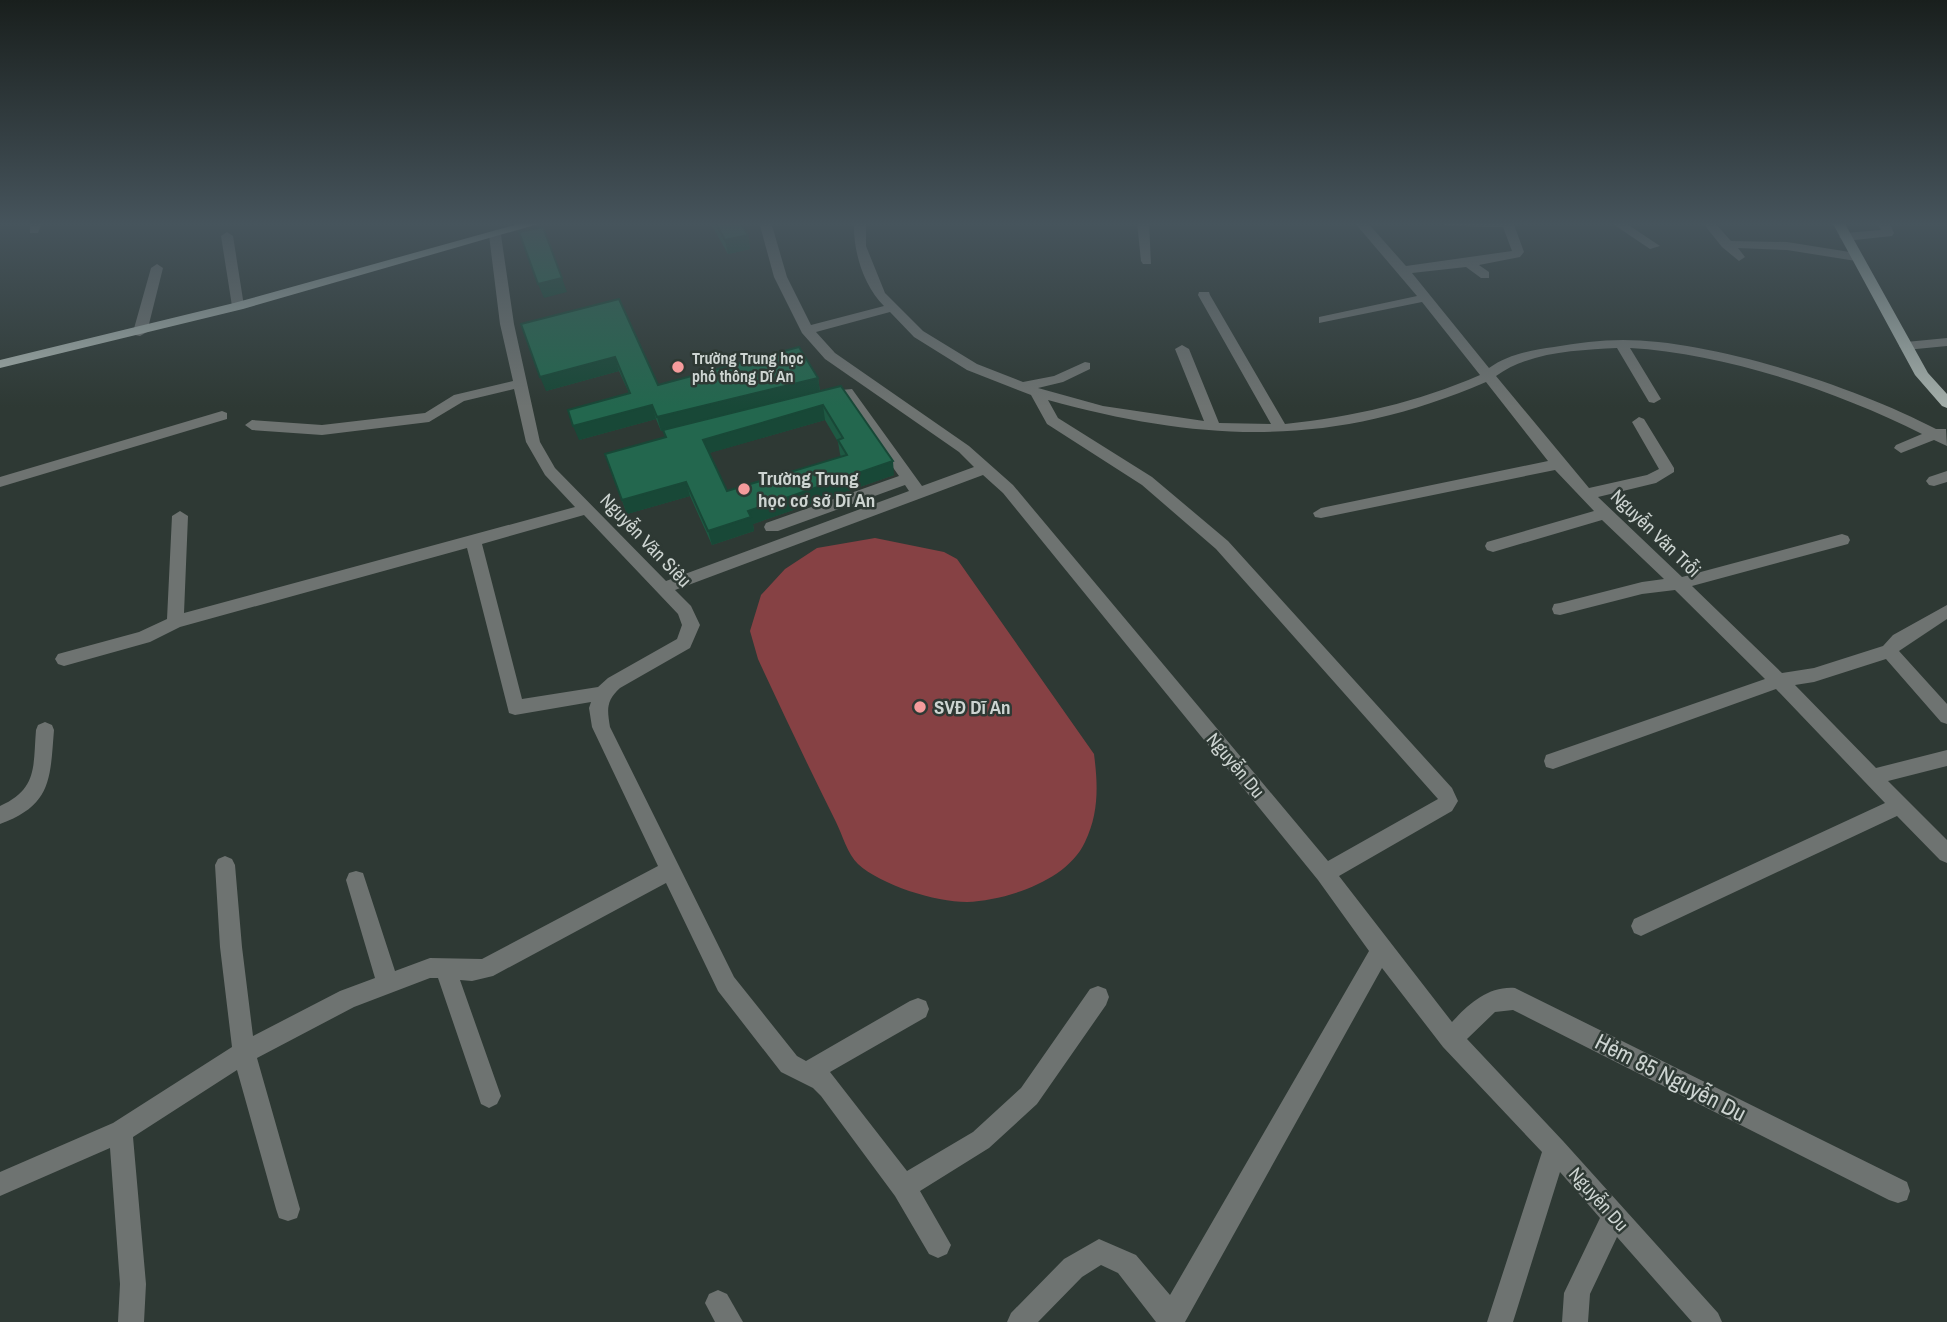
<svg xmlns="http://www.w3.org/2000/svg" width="1947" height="1322" font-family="'Archivo Narrow',sans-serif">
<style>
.green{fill:#864144}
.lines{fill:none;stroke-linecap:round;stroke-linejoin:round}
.minor{fill:#6e7371;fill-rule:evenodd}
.major{fill:#a4afaa;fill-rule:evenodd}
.wall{fill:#1e5943;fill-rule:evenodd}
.shaded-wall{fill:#184837}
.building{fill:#23674e;stroke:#184837;stroke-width:2;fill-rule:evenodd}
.poi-dot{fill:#f59b9c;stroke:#2e3934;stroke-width:2.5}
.labels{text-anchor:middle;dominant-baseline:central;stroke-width:5;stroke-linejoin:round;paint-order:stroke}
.far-poi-label{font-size:16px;font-weight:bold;fill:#cdd4d1;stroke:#2e3934;text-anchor:start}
.poi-label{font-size:19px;font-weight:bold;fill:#cdd4d1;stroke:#2e3934;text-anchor:start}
.street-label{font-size:19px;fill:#cdd4d1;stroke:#2e3934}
.near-street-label{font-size:23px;fill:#cdd4d1;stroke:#2e3934}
</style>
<rect width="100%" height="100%" fill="#2e3934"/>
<!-- green -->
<path class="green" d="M875,538L944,552L957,559L1094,754C1098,785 1099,813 1085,842C1067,881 1007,900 967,902C935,902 881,885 858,864C848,855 842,834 836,822C809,768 783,713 758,659L750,631L761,595L785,569L817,548Z"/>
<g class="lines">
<!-- minor -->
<g class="minor">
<polygon points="30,222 42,222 38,233 30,233"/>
<path d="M759,222H771L787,277L811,325L884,306C863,285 853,251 854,222H866V246L885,293L923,331L977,364L1023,382L1054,376L1085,362L1090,363V369L1063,382L1038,388L1103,406L1204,421L1175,349L1182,345L1189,349L1219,423L1271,424L1198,295L1199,292H1209L1210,295L1285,424C1352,417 1418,402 1480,375L1422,302L1319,323V317L1417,296L1354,222H1367L1406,266L1512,251L1503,227L1447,226L1441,222H1513L1524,252L1520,257L1479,265L1489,272V278H1481L1466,267L1412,273L1489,368C1508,354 1532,350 1554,347C1577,343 1600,340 1623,340C1713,340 1856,387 1936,429H1946L1947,446L1934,440L1901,453L1894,448L1896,445L1922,434C1839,392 1724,353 1630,348L1661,399L1654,403L1649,402L1617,348C1578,350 1528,352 1496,376L1589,488L1647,475L1659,469L1632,422L1639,417L1644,419L1674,468V472L1656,483L1598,497L1682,577L1842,534L1848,536L1850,540L1848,544L1692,586L1782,673L1814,668L1883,646L1893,635L1947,605V619L1899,651L1947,704V724L1941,722L1886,659L1814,682L1795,685L1876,768L1947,750V766L1888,781L1947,840V863L1940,860L1897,816L1641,936L1634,933L1631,926L1634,919L1885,803L1776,689L1553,769L1546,767L1544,761L1546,755L1765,679L1675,590L1642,594L1560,615L1554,614L1552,609L1554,604L1560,603L1642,582L1664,579L1602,520L1493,552L1487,550L1485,546L1487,542L1594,511L1555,470L1321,518L1315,517L1313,513L1321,508L1548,461L1486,382C1333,448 1205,443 1048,400L1058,418L1152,477L1228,541L1452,788L1458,801L1452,811L1339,876L1452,1022C1469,1004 1488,986 1515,988L1907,1182L1910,1191L1907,1200L1898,1203L1889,1200L1513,1010L1495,1012L1467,1039L1563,1141L1718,1313L1722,1322H1692L1617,1237L1590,1294L1588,1322H1562L1564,1293L1600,1218L1560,1172L1513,1322H1487L1542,1152L1443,1047L1382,968L1185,1322H1156L1118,1273L1101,1265L1082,1277L1038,1322H1007L1011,1313L1064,1259L1099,1239L1136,1255L1170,1295L1369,951L1318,880L1003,493L983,475L675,590L691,606L700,625L690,648L620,688C606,701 607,709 610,727L734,977L797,1056L806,1061L910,1001L918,998L926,1001L929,1009L926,1017L830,1072L907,1171L973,1132L1021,1088L1090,989L1098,986L1106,989L1109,997L1106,1005L1037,1104L989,1148L920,1191L951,1245L947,1254L938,1258L929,1254L895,1196L821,1096L813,1088L781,1072L718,991L666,883L493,976L472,981L460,980L501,1096L497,1104L489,1108L481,1104L438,978H430L354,1007L257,1058L300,1209L297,1218L288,1221L279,1218L276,1209L237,1070L133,1137L146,1284L144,1322H118L120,1284L110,1148L0,1196V1172L113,1123L232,1047L220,947L215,865L218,859L225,856L232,859L235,865L242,947L253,1036L340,991L375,978L346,880L349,873L356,871L363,873L395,971L430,958L482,959L658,866L592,727L589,708L591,702L515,715L509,713L467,548L180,627L150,642L64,666L58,664L55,659L58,654L139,632L167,619L172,516L180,511L188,516L184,613L575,507L545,475L526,442L514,389L464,401L429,422L322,435L252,430L245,425L252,420L322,425L425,413L454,395L513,381L500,324L489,235L495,231L501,235L514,324L540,442L555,468L666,581L909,491L905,485L778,531H766L764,527L766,523L899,476L843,397L819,398V392L852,389L922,486L974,467L959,452L825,359L802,333L774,277ZM890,312L914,337L967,370L1031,395L1047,424L1142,485L1216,549L1438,799L1328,861L1013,485L969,446L835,353L816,332ZM584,515L678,614L682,625L677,639L608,678L598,687L522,699L482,544Z"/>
<polygon points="1137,222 1149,222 1151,264 1143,264 1141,261"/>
<polygon points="1610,222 1624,222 1660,246 1650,249"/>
<polygon points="1702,222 1714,222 1731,241 1787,242 1856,253 1862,257 1856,261 1787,250 1738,248 1745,257 1739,261 1722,247"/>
<polygon points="1877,222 1889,222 1894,233 1892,236 1845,241 1839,237 1845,233 1881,230"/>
<polygon points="227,232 233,236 244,306 238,310 232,306 221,236"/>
<polygon points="157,264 163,268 147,332 140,336 135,335 133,332 151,268"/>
<polygon points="1947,338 1947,346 1906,350 1899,346 1906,342"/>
<polygon points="222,411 227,413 227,419 0,487 0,477"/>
<polygon points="1947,471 1947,482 1934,486 1929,485 1926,481 1929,477"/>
<path d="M45,722L52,725L54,730C50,779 52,805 0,824V806C38,789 33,766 36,730L38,725Z"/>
<polygon points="718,1290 727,1294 743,1322 715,1322 705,1303 709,1294"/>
</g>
<!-- major -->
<g class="major">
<polygon points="525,222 545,222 243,309 0,368 0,360 234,303"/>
<polygon points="1832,222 1844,222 1928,373 1947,394 1947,408 1942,406 1915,375"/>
</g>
</g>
<!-- wall -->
<g class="wall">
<polygon points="710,222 740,222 748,235 750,249 728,254"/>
<path d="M619,299L658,385L818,378L820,391L894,475L753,524L754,531L712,545L690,496L627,514L605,454L665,437L663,431H661L656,419L579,440L629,393L619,371L546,391ZM825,420L838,442L840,454L841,457L727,491L709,453Z"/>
</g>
<!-- shaded-wall -->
<g class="shaded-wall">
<polygon points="748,235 750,249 728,254 725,240"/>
<polygon points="562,278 567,292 544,298 538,284"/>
<polygon points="615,357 619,371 546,391 540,377"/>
<polygon points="818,378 820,392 661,431 657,417"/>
<polygon points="652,405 656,419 579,440 573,426"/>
<polygon points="823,405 825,420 706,454 703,440"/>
<polygon points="893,461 894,475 753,524 754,531 712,545 708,531 748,511"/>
<polygon points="686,482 690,496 627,514 622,500"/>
</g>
<!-- building -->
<g class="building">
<polygon points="715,222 740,222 748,235 725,240"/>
<polygon points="543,227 562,278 538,284 519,232"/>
<polygon points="619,299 658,385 799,347 818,378 657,417 652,405 573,426 568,410 630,393 615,357 540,377 521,324"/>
<path d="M841,386L893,461L748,511L751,517L708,531L686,482L622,500L605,454L666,437L663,430ZM823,405L843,438L838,440L847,455L727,491L703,440Z"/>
</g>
<!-- sky -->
<linearGradient id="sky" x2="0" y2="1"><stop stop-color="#191f1d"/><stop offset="0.55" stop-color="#46545c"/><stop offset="1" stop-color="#46545c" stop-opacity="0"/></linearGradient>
<rect width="1947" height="407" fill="url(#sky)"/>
<!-- markers -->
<g class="poi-dot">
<circle cx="678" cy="367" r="7"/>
<circle cx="744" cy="489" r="7"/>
<circle cx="920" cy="707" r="7"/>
</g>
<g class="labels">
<!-- far-poi labels -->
<g class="far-poi-label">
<text x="692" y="358">Trường Trung học<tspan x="692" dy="18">phổ thông Dĩ An</tspan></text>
</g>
<!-- poi labels -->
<g class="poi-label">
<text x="758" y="478">Trường Trung<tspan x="758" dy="22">học cơ sở Dĩ An</tspan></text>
<text x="934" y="707">SVĐ Dĩ An</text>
</g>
<!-- street labels -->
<g class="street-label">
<text transform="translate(1656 533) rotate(44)">Nguyễn Văn Trỗi</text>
<text transform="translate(646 540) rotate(46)">Nguyễn Văn Siêu</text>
<text transform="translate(1236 765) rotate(50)">Nguyễn Du</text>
<text transform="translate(1599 1199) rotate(48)">Nguyễn Du</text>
</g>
<!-- near-street labels -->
<g class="near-street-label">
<text transform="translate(1671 1077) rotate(27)">Hẻm 85 Nguyễn Du</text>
</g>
</g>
</svg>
